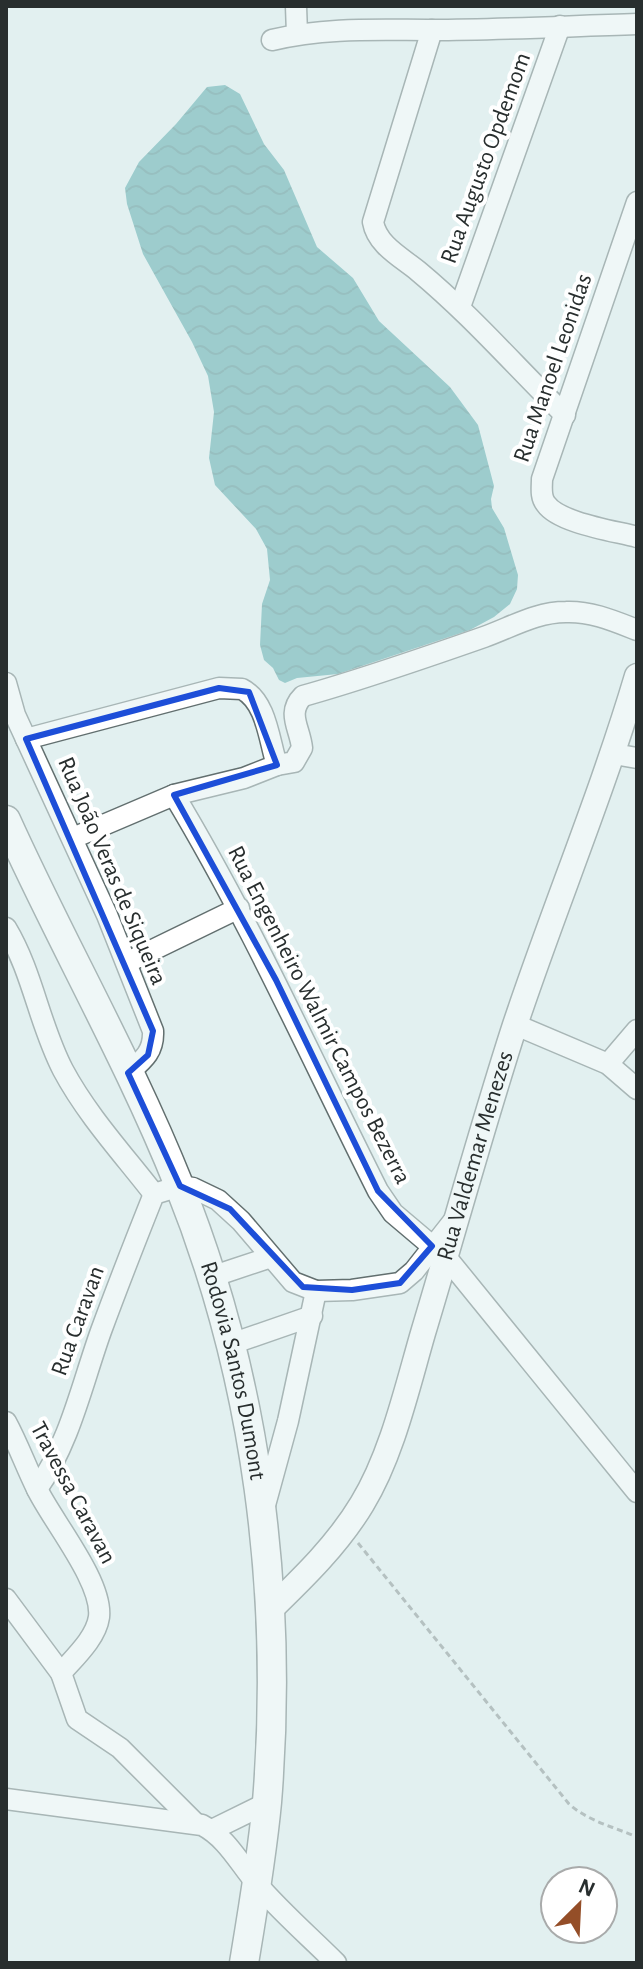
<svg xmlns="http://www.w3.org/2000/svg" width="643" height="1969" font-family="'Alegreya Sans',sans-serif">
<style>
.water{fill:url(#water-waves)}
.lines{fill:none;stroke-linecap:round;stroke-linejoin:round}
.minor-casing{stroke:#626f6f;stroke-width:23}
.major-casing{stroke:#626f6f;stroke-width:27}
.highway-casing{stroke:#626f6f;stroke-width:31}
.path{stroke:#7f8888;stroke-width:3;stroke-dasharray:6 4;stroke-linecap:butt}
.minor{stroke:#fff;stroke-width:20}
.major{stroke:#fff;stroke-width:24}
.highway{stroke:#fff;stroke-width:28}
.marked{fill:none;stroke:#1d4ed8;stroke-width:6;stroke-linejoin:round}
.labels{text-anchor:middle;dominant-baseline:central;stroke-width:8;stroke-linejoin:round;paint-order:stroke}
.street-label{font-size:24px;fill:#282e2e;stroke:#fff}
</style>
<defs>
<pattern id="water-waves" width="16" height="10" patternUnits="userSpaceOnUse" patternTransform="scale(2)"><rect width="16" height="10" fill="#49a1a3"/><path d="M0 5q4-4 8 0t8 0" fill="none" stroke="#3d8485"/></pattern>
</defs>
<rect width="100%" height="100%" fill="#e2f0f0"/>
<!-- water -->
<polygon class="water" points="225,85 240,94 264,144 284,170 317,247 353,278 379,321 450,387 478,425 494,486 491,499 492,508 504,528 518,575 517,589 510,604 494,617 470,630 338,674 297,678 285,683 279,680 273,668 264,660 260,645 262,604 270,580 267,549 256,529 215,485 209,458 214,412 208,376 192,342 143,254 127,204 125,188 139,162 176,124 207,87"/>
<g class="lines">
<!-- minor casing -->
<g class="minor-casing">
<g id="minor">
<polyline points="296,6 297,34"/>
<path d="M432,30L373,222C377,245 401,257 418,271C471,315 516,367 565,415"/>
<path d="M272,40C325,27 379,30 432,30C501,30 569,26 637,24"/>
<path d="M637,202L542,479C542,487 540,497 546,504C559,523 615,531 637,537"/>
<polyline points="460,307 560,26"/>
<path d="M6,683L15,715L107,915L153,1031C154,1052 143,1060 128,1073"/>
<path d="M26,739L219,688L242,689C267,702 269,741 277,765L244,778L174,795L73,838"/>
<polyline points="614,754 637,758"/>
<path d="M277,765L294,762L302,748C300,728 286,713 303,696C364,679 424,658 484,637C512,627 536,612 566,612C591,611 614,621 637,630"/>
<path d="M174,795C251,923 311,1058 378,1191L393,1213L432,1246"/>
<path d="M6,928C33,973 39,1024 63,1070C87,1115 123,1154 154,1194"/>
<polyline points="128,962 239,908"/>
<polyline points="516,1025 608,1064 637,1089"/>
<polyline points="608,1064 637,1030"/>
<polyline points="446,1257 637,1492"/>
<polyline points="211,1277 271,1257"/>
<polyline points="231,1344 312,1316"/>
<path d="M6,1422C18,1444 26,1467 37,1489C53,1522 103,1582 99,1617C96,1638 75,1657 61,1673"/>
<path d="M37,1489C70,1442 82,1384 101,1331C118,1285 136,1239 154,1194L180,1186L193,1188L218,1200L241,1221L293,1282L316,1291L352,1290L400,1283L414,1271L455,1219"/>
<polyline points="265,1505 288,1421 316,1291"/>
<polyline points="6,1599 61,1673 77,1719 120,1748 195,1823"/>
<path d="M6,1799L202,1825C227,1838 239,1863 257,1884C281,1912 310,1937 336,1963"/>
<polyline points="212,1830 267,1803"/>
</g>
</g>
<!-- major casing -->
<g class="major-casing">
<g id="major">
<path id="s1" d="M271,1609C304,1577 338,1544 362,1504C392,1455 407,1388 423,1333C454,1230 482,1127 515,1025C554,908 602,794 637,676"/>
</g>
</g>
<!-- highway casing -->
<g class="highway-casing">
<g id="highway">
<path id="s2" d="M6,820C61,942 129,1060 179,1185C257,1379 284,1594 267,1802C262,1856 253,1909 244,1963"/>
</g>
</g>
<!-- path -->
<path class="path" d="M358,1543L569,1804C588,1821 614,1827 637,1837"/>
<!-- minor -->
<use href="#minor" class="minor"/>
<!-- major -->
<use href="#major" class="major"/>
<!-- highway -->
<use href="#highway" class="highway"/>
</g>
<!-- marked area -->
<path d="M0 0H643V1969H0ZM219,688L249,692L277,765L174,795L276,980L378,1191L432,1246L400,1283L352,1290L303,1287L230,1209L180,1186L128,1073L148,1055L153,1031L26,739Z" fill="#e2f0f0" fill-opacity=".55" fill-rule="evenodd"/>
<path class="marked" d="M219,688L249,692L277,765L174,795L276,980L378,1191L432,1246L400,1283L352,1290L303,1287L230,1209L180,1186L128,1073L148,1055L153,1031L26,739Z"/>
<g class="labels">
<!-- street labels -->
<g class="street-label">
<text transform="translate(486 158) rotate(-70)">Rua Augusto Opdemom</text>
<text transform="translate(553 368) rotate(-71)">Rua Manoel Leonidas</text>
<text transform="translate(112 871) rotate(67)">Rua João Veras de Siqueira</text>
<text transform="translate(319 1015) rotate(63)">Rua Engenheiro Walmir Campos Bezerra</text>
<text stroke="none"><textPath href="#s1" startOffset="506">Rua Valdemar Menezes</textPath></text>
<text transform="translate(78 1321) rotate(-70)">Rua Caravan</text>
<text stroke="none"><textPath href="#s2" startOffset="598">Rodovia Santos Dumont</textPath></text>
<text transform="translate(73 1493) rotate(62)">Travessa Caravan</text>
</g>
</g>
<!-- border -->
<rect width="643" height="1969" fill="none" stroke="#282e2e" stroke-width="16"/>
<!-- north arrow -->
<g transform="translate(579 1905) rotate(24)"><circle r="38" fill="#ffffff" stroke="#a9abab" stroke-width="2"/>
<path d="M0-6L14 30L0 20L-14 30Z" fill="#944e28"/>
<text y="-12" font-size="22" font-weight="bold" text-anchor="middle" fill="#282e2e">N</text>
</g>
</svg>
